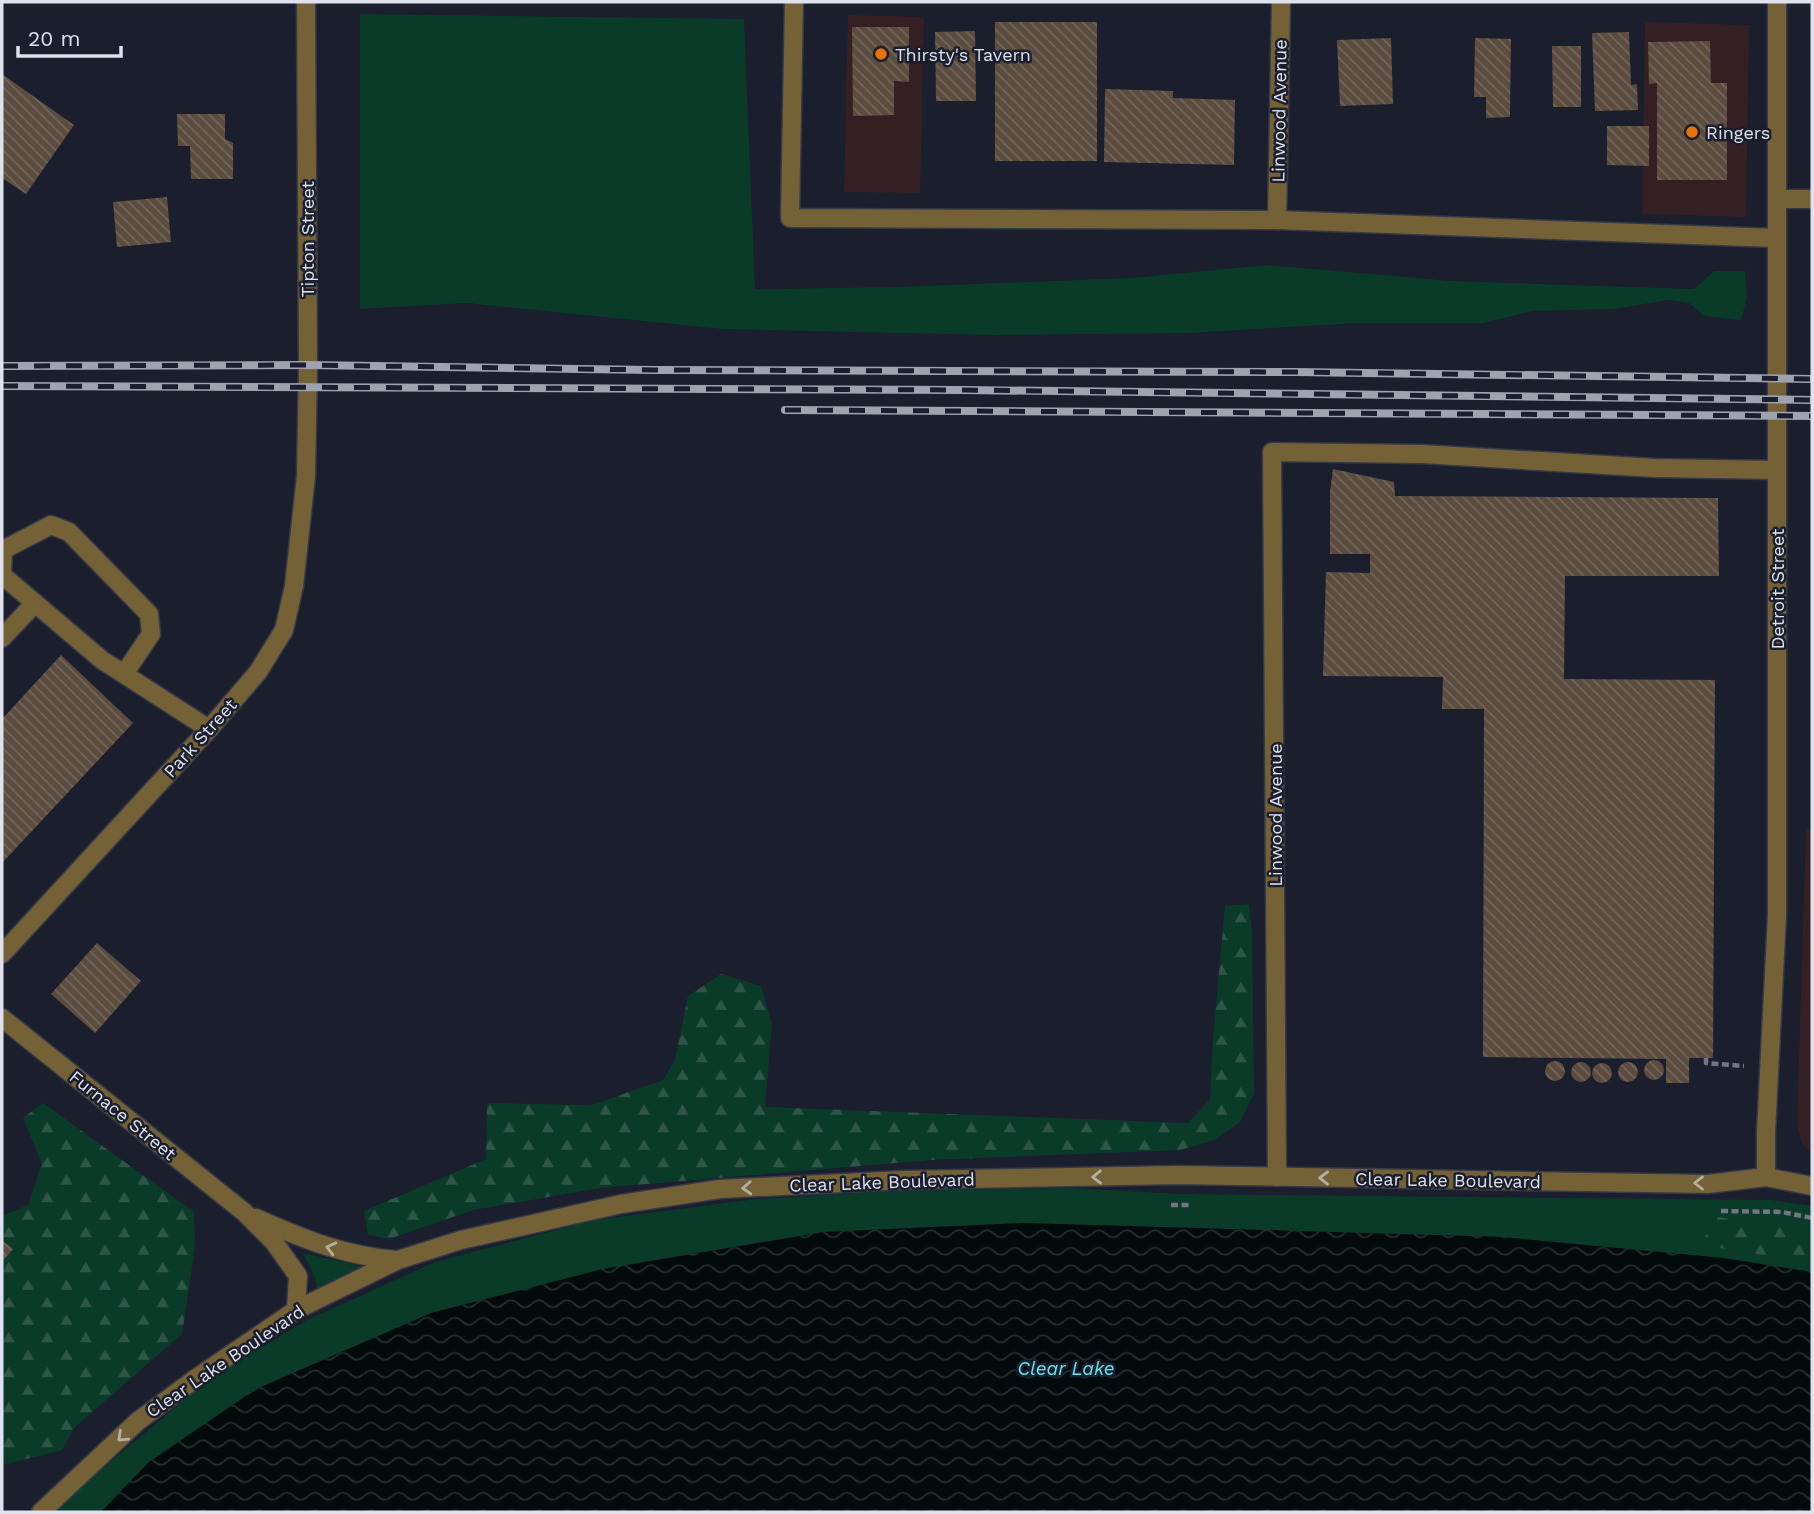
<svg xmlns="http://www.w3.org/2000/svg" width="1814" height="1514" font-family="'Work Sans',sans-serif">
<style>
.commercial{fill:#342022}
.green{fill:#0a3a28}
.forest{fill:url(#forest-firs)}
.water{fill:url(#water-waves)}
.building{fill:url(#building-back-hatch)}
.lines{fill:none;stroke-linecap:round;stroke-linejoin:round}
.minor-casing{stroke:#363948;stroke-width:21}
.path{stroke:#727582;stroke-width:4.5;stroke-dasharray:7 3.5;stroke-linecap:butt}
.minor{stroke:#746136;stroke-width:18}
.rail-casing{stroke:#9fa3af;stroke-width:8}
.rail{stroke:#1a1e2d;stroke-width:5;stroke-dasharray:16;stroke-linecap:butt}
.oneway{stroke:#b4aea4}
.food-dot{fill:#e8710a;stroke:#1a1e2d;stroke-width:2.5}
.labels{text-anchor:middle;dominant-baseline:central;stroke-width:5;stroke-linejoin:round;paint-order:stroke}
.poi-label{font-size:18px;fill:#dfe2ed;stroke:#1a1e2d;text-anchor:start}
.street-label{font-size:18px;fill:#dfe2ed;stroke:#1a1e2d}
.water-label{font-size:19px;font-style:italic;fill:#62e5ed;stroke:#1a1e2d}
</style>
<defs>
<pattern id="forest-firs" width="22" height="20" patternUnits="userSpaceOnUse" patternTransform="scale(1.75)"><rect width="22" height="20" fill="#0a3a28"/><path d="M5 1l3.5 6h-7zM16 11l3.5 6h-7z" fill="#2d5648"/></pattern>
<pattern id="water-waves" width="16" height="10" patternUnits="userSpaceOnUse" patternTransform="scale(1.75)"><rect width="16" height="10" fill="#020a0b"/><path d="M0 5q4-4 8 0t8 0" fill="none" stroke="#262d2f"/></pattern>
<pattern id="building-back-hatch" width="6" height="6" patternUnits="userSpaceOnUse" patternTransform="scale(1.75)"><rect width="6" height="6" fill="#5b4c3f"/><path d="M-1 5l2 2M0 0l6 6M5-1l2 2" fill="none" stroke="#72665b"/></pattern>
</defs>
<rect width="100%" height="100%" fill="#1a1e2d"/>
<!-- commercial -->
<g class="commercial">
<polygon points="848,15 924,17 920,193 844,192"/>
<polygon points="1645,22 1749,25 1746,217 1642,214"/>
<polygon points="1806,829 1812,829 1812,1152 1802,1144 1797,1125"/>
</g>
<!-- green -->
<g class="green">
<polygon points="360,14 744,19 755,289 898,287 1130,278 1268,265 1452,281 1694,289 1714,271 1745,271 1747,298 1741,320 1704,316 1689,303 1669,300 1613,309 1532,311 1483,323 1357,323 1189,333 995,335 722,329 467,303 360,309"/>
<polygon points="1070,1188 1183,1194 1771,1200 1812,1206 1812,1272 1723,1258 1501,1237 1022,1223 824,1232 603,1269 149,1462 101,1512 56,1512 73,1493 182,1402 234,1364 307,1320 435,1262 594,1220 756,1199 891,1191"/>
<polygon points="303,1253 356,1265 360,1266 360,1269 317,1291 315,1278"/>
</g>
<!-- forest -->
<g class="forest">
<polygon points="1249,904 1252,931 1254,1093 1240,1122 1214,1140 1180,1150 931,1160 600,1188 473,1210 389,1239 368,1235 364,1211 486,1159 487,1103 592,1105 663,1080 675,1060 688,996 721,974 761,986 772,1024 765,1107 1188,1123 1210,1099 1213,1037 1225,906"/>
<polygon points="43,1103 194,1212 195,1247 182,1334 74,1428 62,1450 2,1465 2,1216 28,1205 42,1164 23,1118"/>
<polygon points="1718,1217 1812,1232 1812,1263 1708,1246 1704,1238"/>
</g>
<!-- water -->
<polygon class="water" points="1022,1223 1501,1237 1723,1258 1812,1272 1812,1512 101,1512 149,1462 256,1389 431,1313 603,1269 824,1232"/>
<!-- building -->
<g class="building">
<rect x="995" y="22" width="102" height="139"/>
<polygon points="852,27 909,27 909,82 894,81 894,115 853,116"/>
<polygon points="975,31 976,101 936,101 935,32"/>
<polygon points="1629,32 1631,85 1637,84 1638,110 1595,111 1592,33"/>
<polygon points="1391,38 1393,104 1340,106 1337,40"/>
<polygon points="1475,38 1511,39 1510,117 1486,118 1486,97 1474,97"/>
<polygon points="1710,41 1711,83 1727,83 1727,180 1657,180 1657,83 1649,84 1648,42"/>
<polygon points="1552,46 1581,46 1581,107 1553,107"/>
<polygon points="2,74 74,125 26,194 2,178"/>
<polygon points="1105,89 1173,91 1173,98 1235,100 1234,165 1104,162"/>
<polygon points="177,114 225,114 225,139 233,143 233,179 191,179 190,146 178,146"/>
<polygon points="1607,126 1649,126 1649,166 1607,165"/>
<polygon points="167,197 171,242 117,247 113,202"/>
<polygon points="1333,469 1394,482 1395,496 1718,498 1719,576 1565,576 1564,679 1715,680 1713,1058 1689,1058 1689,1083 1666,1083 1666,1059 1483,1057 1484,709 1442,709 1443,677 1323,676 1326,572 1370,573 1370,554 1330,554 1330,492"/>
<polygon points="61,655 133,723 2,863 2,719"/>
<polygon points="97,943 141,981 95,1033 51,994"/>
<circle cx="1654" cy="1070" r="10"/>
<circle cx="1555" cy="1071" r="10"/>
<circle cx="1581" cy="1072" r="10"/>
<circle cx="1628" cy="1072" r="10"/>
<circle cx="1602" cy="1073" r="10"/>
<polygon points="2,1240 13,1249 2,1262"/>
</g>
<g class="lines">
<!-- minor casing -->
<g class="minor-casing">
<g id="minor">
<polyline points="794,2 790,218 1277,220 1776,238"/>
<polyline points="1777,199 1812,199"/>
<polyline points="1277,220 1281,2"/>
<polyline points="2,638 35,603"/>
<polyline points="124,674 151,634 149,614 69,532 51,525 3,550 2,575 102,660 209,729"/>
<polyline points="2,954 209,729 258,672 284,630 294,586 306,476 308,365 306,2"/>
<polyline points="2,1018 244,1212 274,1242 298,1276 296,1310"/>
<polyline points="1277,1177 1272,452 1422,454 1655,468 1776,470"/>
<polyline points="1766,1177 1766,1132 1777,915 1777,2"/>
<path d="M256,1218C303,1239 345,1256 396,1260"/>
<polyline points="41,1512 138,1421 195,1379 296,1310 398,1260 461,1240 621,1204 720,1189 904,1180 1177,1175 1708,1184 1766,1177 1812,1186"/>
</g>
</g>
<!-- path -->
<g class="path">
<polyline points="1706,1058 1706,1063 1744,1066"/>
<polyline points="1171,1205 1190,1205"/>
<polyline points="1721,1211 1782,1212 1812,1218"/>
</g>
<!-- minor -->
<use href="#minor" class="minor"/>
<!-- rail casing -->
<g class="rail-casing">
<g id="rail">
<polyline points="2,366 308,365 653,370 1295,372 1812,379"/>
<polyline points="2,386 965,390 1812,400"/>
<polyline points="785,410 1812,416"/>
</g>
</g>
<!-- rail -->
<use href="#rail" class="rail"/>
</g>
<!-- one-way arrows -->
<defs><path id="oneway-chevron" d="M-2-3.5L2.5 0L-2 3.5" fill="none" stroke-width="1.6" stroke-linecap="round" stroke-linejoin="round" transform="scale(1.75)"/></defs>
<g class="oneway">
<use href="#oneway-chevron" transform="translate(1097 1177) rotate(179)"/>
<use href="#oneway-chevron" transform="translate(1324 1178) rotate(-179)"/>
<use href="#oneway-chevron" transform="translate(1699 1183) rotate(-180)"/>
<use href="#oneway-chevron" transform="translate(747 1188) rotate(177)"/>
<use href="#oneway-chevron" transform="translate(331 1248) rotate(-166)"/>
<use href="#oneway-chevron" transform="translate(122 1437) rotate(137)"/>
</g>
<!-- markers -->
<g class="food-dot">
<circle cx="881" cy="54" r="7"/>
<circle cx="1692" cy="132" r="7"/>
</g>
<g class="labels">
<!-- poi labels -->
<g class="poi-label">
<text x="895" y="54">Thirsty's Tavern</text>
<text x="1706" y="132">Ringers</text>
</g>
<!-- street labels -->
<g class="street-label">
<text transform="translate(1279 111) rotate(-89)">Linwood Avenue</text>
<text transform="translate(307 239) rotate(-90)">Tipton Street</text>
<text transform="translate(1777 589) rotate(-90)">Detroit Street</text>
<text transform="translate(200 738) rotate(-48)">Park Street</text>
<text transform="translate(1275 815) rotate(-90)">Linwood Avenue</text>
<text transform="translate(123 1115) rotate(39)">Furnace Street</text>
<text transform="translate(1448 1180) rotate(1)">Clear Lake Boulevard</text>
<text transform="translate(882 1182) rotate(-2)">Clear Lake Boulevard</text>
<text transform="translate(225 1361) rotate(-34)">Clear Lake Boulevard</text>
</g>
<!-- water labels -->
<g class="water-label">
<text x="1066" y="1368">Clear Lake</text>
</g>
</g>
<!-- border -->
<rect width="1814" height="1514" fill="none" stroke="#dfe2ed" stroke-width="7"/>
<!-- scale -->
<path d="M18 46v10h103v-10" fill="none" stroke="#dfe2ed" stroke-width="3.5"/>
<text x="28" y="46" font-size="21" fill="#dfe2ed" stroke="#1a1e2d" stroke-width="5" paint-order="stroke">20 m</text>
</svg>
